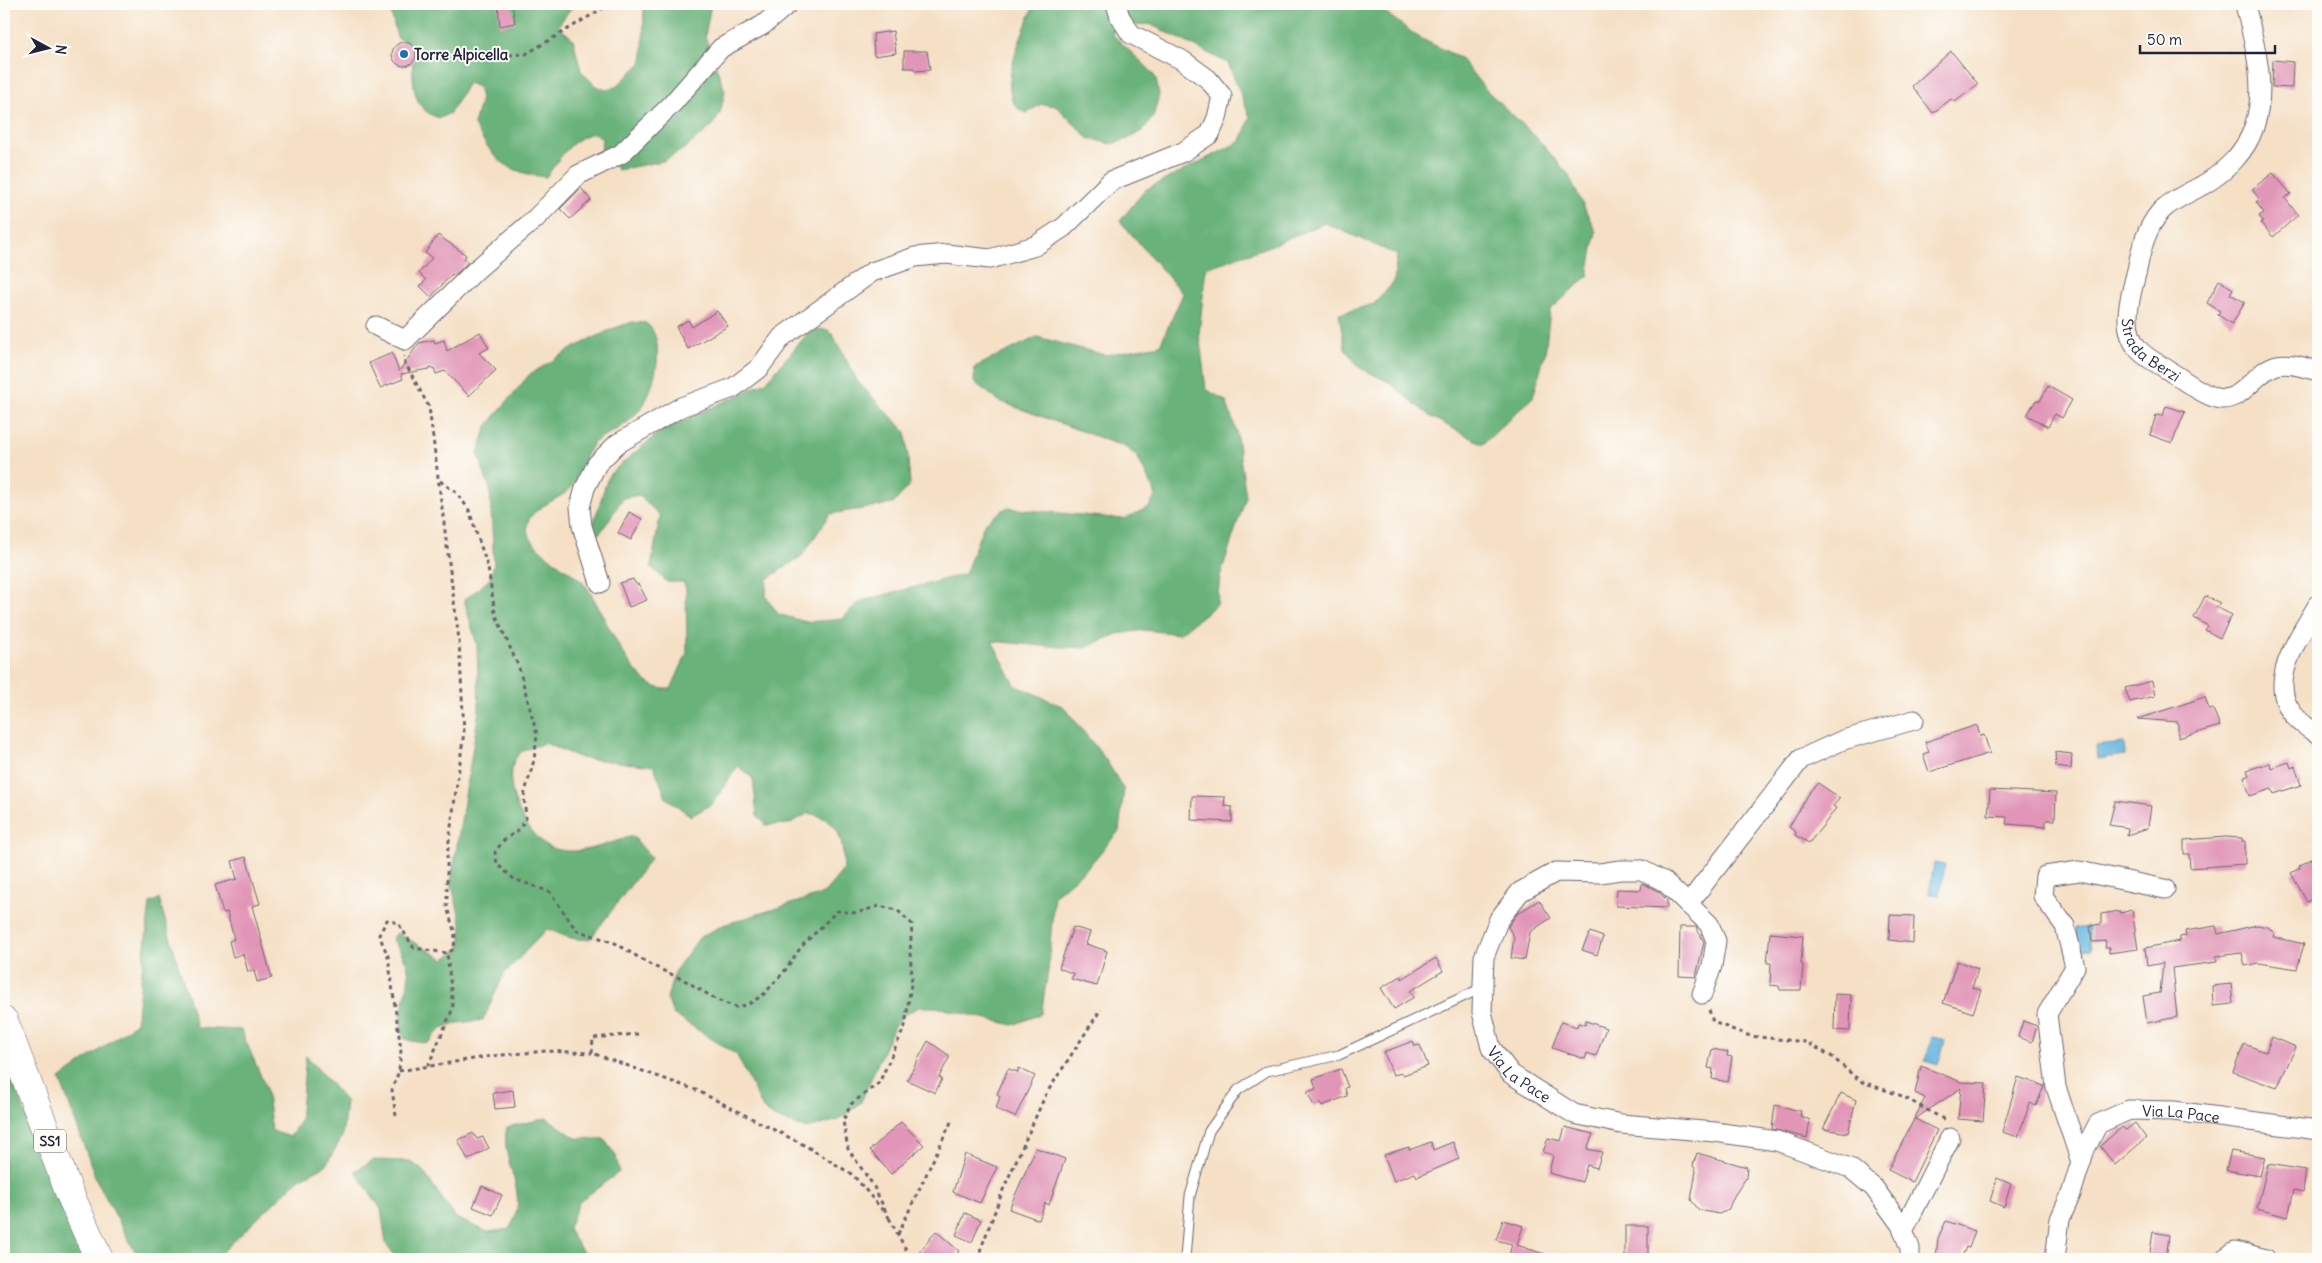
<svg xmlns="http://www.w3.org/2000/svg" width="2322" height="1263" font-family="Delius,sans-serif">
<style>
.forest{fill:#69b27a;stroke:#466a5a}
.water{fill:#67b8e2;stroke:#446d8e}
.building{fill:#e195b7}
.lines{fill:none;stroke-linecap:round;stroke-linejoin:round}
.service-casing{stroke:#6c646c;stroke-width:11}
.minor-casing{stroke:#6c646c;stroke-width:21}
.primary-casing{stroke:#6c646c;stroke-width:29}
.path{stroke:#6c646c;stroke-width:3;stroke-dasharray:4 4;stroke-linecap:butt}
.service{stroke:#fff;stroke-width:9}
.minor{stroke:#fff;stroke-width:19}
.primary{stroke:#fff;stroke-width:28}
.poi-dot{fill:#1f6fb2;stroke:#fdfcf7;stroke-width:2}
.labels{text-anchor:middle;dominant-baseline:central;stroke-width:4;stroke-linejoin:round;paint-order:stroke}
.shield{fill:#fdfcf7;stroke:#646373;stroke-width:1}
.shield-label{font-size:14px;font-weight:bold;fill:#22223b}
.poi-label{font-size:15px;font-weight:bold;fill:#22223b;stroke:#fdfcf7;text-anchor:start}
.street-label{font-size:15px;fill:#22223b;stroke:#fdfcf7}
</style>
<rect width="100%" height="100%" fill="#fdfcf7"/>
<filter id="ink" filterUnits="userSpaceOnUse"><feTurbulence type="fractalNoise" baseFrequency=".02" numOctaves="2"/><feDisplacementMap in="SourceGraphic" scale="10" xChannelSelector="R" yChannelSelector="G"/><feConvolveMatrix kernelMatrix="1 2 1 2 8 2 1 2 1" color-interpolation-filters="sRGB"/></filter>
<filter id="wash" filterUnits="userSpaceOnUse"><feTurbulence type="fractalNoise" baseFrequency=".0096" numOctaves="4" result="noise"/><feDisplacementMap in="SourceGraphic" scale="20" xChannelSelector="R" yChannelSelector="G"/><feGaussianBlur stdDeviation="1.12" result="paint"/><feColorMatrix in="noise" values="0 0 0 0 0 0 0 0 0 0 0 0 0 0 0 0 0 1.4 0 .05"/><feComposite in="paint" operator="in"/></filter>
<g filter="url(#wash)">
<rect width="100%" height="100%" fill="#f5e0c6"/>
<!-- forest -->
<g class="forest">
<path d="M389,4H574L558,26L573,39L581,71L596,86L606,90L616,87L641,63L643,54L644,4H711L705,36L725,91L720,114L711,127L684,149L663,161L618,170L601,153L602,138L593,133C570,139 559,160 546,177C504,172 494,159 474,125L481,98L478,87L468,83L450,113L440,118C408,110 414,77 412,50L397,37Z"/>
<path d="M1031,4H1269L1287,8L1297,4H1374L1418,37L1460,58L1485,89L1535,136L1568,174L1596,232L1588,276L1550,310L1545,354L1533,397L1483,444L1431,417L1387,381L1360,368L1345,349L1339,314L1374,304L1394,282L1397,255L1325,223L1267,247L1206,268L1199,333L1206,389L1226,401L1236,430L1246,497L1220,576L1217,604L1179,634L1145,630L1117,634L1085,648L1043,646L992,641L1015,685L1064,707L1106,760L1124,790L1119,831L1087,868L1054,896L1048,971L1041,1014L1013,1025L936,1007H919L905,1014L894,1026L861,1102L850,1112L838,1120L806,1129L774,1117L763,1109L737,1055L673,1014L667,998L675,971L699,938L723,925L823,894L844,869C842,839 842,821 809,813L789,824L766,825L757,815L753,779L738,766L712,804L691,816L666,798L654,766L581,758L545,743C538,746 526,748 520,753C495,777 526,841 555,849C581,856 608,843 633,836L651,858L591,938C576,943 561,934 547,929L504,974L483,1020C472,1022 457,1022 447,1026C425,1034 441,1050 405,1039C393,1020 412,988 408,969C407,959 397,947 392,938L397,933L444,959L460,948L462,926L451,882L479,710L477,645L464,600L489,580L494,565L490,490L478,453L487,426L529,375L575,347L612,329L632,322L646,323C667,339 655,384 644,404C640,411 634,416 629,421C619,431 603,434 594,443C582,455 581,478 569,490C558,500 533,507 528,522C519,546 574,570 586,586C604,612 627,676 656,687C661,689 666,689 671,689L687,653L686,589L683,582H667L651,567L660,516L639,495L623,498L601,532L595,537L591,532L606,483L609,475L620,465L661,431L766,382L808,333L815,329L828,330L833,335L858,382L906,432L910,484L893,504L830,514L802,556L767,579L766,596L778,614L806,622L843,619L851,609L861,601L965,574L984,524L1006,508L1124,519L1149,507L1156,495L1137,456L1125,447L999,401L974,382L975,367L1037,337L1105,355L1160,345L1183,294L1120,221L1145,190L1241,141L1250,117L1228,63L1150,24L1117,26L1112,34L1152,72L1156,79L1159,95L1153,117L1143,130L1128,139L1111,144L1088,138L1056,106L1041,104L1027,113C990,103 1023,32 1032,10Z"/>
<polygon points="159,899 197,1028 241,1030 266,1088 272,1131 290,1137 300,1121 306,1055 346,1102 342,1137 326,1165 298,1180 215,1259 139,1259 96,1179 60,1079 136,1023 150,903"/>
<polygon points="4,1059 83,1259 4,1259"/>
<path d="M547,1118L576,1138L604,1139L616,1156L619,1172L579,1202L568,1230L585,1255L597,1259H397L386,1243L381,1209L355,1171L373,1160L410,1161L422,1170L456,1218L488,1232L509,1229C533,1193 498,1162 507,1127Z"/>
</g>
<!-- water -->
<g class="water">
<polygon points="2124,743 2125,755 2097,759 2096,746"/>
<polygon points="1934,863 1945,865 1940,895 1929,894"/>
<polygon points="2088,926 2091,949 2078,950 2075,928"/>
<polygon points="1932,1037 1945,1040 1938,1065 1925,1061"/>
</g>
<g id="blocks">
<!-- building -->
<g class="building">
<polygon points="498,4 512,4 515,23 500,26"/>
<polygon points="893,31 896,53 874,56 873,34"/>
<circle cx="404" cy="54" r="12"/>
<polygon points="904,51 927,51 930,70 915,71 914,68 904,68"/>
<polygon points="1951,51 1978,84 1955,102 1951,99 1933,113 1912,86"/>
<polygon points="2273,60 2293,62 2292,88 2272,87"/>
<polygon points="2273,173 2291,194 2285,198 2298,215 2273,237 2261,223 2263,221 2259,216 2264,213 2256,202 2259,199 2252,189"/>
<polygon points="581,188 591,200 570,219 560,209"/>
<polygon points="438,235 466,255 464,259 468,262 454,276 452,274 431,297 420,286 426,280 419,273 432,258 425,253"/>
<polygon points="2219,280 2233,289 2230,294 2245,302 2232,324 2218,315 2220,311 2207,303"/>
<polygon points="717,311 728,326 688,349 676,327 688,320 692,327"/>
<polygon points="480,332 489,348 479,353 496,370 469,396 445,371 436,374 434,368 401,374 403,379 380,388 369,363 392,353 399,371 419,343 434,340 435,343 444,340 447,351"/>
<polygon points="2048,386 2072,400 2062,418 2055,414 2048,427 2027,415 2036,400 2040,401"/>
<polygon points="2166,406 2185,412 2172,443 2150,435 2156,415 2163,416"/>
<polygon points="629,512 642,519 631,540 618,533"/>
<polygon points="633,579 635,583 639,585 647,600 629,607 620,583"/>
<polygon points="2205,596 2220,603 2216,607 2232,615 2220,638 2205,630 2208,626 2194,618"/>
<polygon points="2152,681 2155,696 2130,702 2125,688"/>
<polygon points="2205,697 2209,710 2213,709 2220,726 2178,738 2178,722 2138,719"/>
<polygon points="1977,725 1980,736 1984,735 1990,753 1929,772 1923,754 1929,752 1925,742"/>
<polygon points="2055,752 2072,754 2071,769 2056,767"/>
<polygon points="2289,762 2291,768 2295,766 2301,785 2274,794 2272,789 2250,796 2244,777 2249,776 2247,770 2270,763 2271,768"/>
<polygon points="1818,783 1840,798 1833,806 1836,808 1826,822 1809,843 1795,835 1796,832 1789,827 1811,790"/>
<polygon points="1990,790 2056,793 2055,820 2046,820 2046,827 2006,824 2007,817 1988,816"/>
<polygon points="1192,796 1225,797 1224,806 1232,807 1232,822 1191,820"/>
<polygon points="2115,801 2151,806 2148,828 2127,835 2128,828 2109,825"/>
<polygon points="2226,837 2242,838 2242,841 2245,841 2245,864 2190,868 2189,854 2184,854 2184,840"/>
<polygon points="2318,855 2318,895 2307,902 2291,873 2300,868 2299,866"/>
<polygon points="246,857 260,904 252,906 272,978 257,982 254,970 248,972 243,954 233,957 229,941 234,939 227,912 223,913 215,885 237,879 232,861"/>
<polygon points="1642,883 1658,891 1667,900 1667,908 1616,906 1617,889 1641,890"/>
<polygon points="1539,900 1551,918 1530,932 1525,960 1511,958 1514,937 1508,927 1509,925 1517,914"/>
<polygon points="2132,910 2138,949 2109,953 2109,948 2105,948 2106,941 2092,942 2090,926 2101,924 2101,914 2120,911 2121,913"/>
<polygon points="1890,915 1914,916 1913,943 1889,940"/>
<polygon points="2257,925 2268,927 2274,933 2273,937 2304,944 2297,969 2258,963 2245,966 2242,953 2216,956 2217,962 2172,968 2177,1017 2147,1023 2143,996 2160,993 2163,963 2147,966 2145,948 2180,941 2180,937 2186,936 2185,931 2216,926 2218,934"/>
<polygon points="1073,927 1090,932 1086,944 1107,951 1097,986 1071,979 1074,974 1059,968"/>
<polygon points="1680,927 1696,927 1704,942 1696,977 1679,976"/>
<polygon points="1590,932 1603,937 1597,955 1582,950"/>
<polygon points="1770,933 1803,936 1801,964 1803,965 1801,990 1780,990 1779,986 1770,985 1771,963 1767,963"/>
<polygon points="1436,958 1443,971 1410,991 1414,997 1394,1009 1381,988 1401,976 1402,979"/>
<polygon points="1957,961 1978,969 1972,988 1981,990 1973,1013 1943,1003"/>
<polygon points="2231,984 2233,1004 2213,1006 2212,986"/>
<polygon points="1835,994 1851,995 1850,1031 1834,1030"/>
<polygon points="1586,1021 1606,1028 1596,1056 1587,1053 1585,1059 1552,1048 1561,1022 1577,1027 1578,1023 1585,1025"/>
<polygon points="2023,1021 2037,1026 2032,1042 2018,1037"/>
<polygon points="2272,1037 2296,1047 2277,1088 2233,1072 2244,1044 2266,1052"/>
<polygon points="928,1041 950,1056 939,1077 942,1079 935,1093 907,1080"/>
<polygon points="1413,1041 1415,1046 1420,1045 1428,1066 1403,1075 1402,1073 1393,1075 1384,1052"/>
<polygon points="1712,1049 1728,1052 1727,1056 1732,1057 1728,1082 1712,1079 1713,1069 1708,1068"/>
<polygon points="1921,1066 1961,1082 1986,1083 1983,1121 1958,1119 1961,1088 1915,1119 1937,1130 1912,1182 1888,1170 1925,1098 1915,1093"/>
<polygon points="1018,1068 1035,1076 1015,1117 996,1109 1000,1096 997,1094 1008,1069 1018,1072"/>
<polygon points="1341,1069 1348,1087 1345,1088 1347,1096 1322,1106 1321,1103 1314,1106 1307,1092 1316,1089 1313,1079"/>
<polygon points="2018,1077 2044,1086 2036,1106 2030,1103 2018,1137 2002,1132"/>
<polygon points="513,1090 515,1107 495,1109 493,1093"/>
<polygon points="1841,1093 1856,1100 1848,1133 1823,1129"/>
<polygon points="1775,1105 1801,1111 1800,1116 1810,1120 1807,1138 1772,1129"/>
<polygon points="901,1122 924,1145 891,1174 870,1150"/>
<polygon points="2135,1123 2146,1138 2115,1165 2100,1146 2122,1127 2126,1130"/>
<polygon points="1565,1127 1593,1134 1587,1149 1602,1152 1597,1168 1587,1165 1582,1182 1549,1173 1553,1155 1543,1152 1548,1138 1561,1141"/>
<polygon points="473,1133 477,1139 483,1137 489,1148 468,1160 458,1140"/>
<polygon points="1431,1142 1433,1150 1453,1142 1459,1159 1417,1177 1415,1173 1394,1181 1384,1155 1409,1147 1409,1150"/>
<polygon points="1036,1148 1065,1159 1049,1205 1045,1203 1039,1220 1009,1209"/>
<polygon points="2231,1151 2265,1157 2260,1176 2226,1170"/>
<polygon points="1697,1153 1747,1167 1746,1178 1734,1196 1728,1210 1719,1214 1699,1210 1691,1200 1696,1171 1693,1165"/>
<polygon points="965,1154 997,1167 980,1203 953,1192"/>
<polygon points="2268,1164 2306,1170 2303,1192 2294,1190 2288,1217 2257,1209"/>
<polygon points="1997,1178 2011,1184 2004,1207 1990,1201"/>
<polygon points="482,1186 502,1195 493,1215 473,1207"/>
<polygon points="965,1213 981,1220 972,1242 956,1235"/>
<polygon points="1503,1220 1523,1226 1517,1245 1553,1257 1552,1259 1508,1259 1512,1244 1496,1240"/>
<polygon points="1946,1221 1975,1231 1969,1248 1966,1247 1961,1259 1936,1259 1938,1238"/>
<rect x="1625" y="1226" width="23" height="33"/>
<polygon points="936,1231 959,1251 953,1259 914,1259"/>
<polygon points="2153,1232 2169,1235 2166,1259 2149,1259"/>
</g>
</g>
</g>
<g filter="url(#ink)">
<use href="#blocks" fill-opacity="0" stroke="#6c646c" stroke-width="1"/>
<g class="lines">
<!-- service casing -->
<g class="service-casing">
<polyline id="service" points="1185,1259 1190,1196 1209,1131 1238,1090 1267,1071 1339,1055 1482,988"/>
</g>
<!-- minor casing -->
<g class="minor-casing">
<g id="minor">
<path id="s1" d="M2245,4C2254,44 2268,86 2254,127C2246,152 2225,172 2203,185C2189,193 2173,199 2161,211C2146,228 2141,249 2137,270C2131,295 2119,328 2139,350C2147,359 2161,365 2171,372C2185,381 2200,393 2216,398C2242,405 2255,370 2277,365C2291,362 2305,368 2318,371"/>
<polyline points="376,326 405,340 476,270 536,218 578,175 621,154 672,104 721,48 763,25 788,4"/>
<polyline points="600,583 582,526 580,507 585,488 597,464 617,444 681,407 733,388 759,368 782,337 872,272 915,257 946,254 990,259 1035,246 1064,227 1111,181 1183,152 1210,134 1217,118 1222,96 1208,79 1182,60 1131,34 1120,17 1116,4"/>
<path d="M2318,605C2291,650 2255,700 2318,734"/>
<polyline points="1688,904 1801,759 1843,740 1914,720"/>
<path id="s2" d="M1702,994L1712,966L1716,941L1709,924L1665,882L1642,870H1620L1600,873L1556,872L1520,892L1499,919L1484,957L1482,1012L1491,1048L1511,1074L1574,1114L1621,1124L1715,1132L1777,1141L1850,1168L1874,1188L1901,1225L1910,1248V1259"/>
<polyline points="2081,1162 2056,1087 2047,1014 2075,967 2065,926 2043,896 2045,876 2079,871 2165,889"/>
<polyline points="1903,1231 1950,1138"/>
<path id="s3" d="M2055,1259L2060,1219L2071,1194L2085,1149L2098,1124L2129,1110L2174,1111L2318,1130"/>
<polyline points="2224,1259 2235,1251 2266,1259"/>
</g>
</g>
<!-- primary casing -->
<g class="primary-casing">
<polyline id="primary" points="4,1021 69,1192 99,1259"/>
</g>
<!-- path -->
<g class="path">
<polyline points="429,59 526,54 610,4"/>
<polyline points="440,481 457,493 469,510 488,568 495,613 519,668 537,735 534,760 524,796 526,818 520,829 504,840 495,852 497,864 514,879 550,892 576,930 615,943 651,965 686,981 717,1000 736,1007 747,1005 763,995 784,972 801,947 837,911 856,913 879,906 897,910 912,924 910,953 912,977 905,1026 879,1083 851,1104 843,1121 848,1149 873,1185 889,1218"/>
<polyline points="1709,1010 1713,1022 1750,1036 1806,1042 1831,1056 1860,1081 1902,1096 1947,1121"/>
<polyline points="638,1034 593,1038 592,1053 696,1090 806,1146 853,1175 885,1213"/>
<polyline points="428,1066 453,1008 447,953"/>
<polyline points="399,1071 492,1056 546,1051 592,1053"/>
<polyline points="396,1116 392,1090 399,1071 401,1050 388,956 379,935 387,920 398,923 414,948 447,953 454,949 455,934 447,907 447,856 464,732 459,640 429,407 404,361 404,356"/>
<polyline points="889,1218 911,1259"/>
<polyline points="898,1234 952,1120"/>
<polyline points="977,1259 1003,1190 1046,1094 1101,1009"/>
</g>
<!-- service -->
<use href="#service" class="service"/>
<!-- minor -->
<use href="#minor" class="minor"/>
<!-- primary -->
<use href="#primary" class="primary"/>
</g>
</g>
<!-- markers -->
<circle class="poi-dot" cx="404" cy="54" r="5"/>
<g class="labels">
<!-- shield labels -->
<rect class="shield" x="34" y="1129.5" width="32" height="23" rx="4"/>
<g class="shield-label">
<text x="50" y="1141">SS1</text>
</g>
<!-- poi labels -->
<g class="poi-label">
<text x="414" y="54">Torre Alpicella</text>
</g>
<!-- street labels -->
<g class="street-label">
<text stroke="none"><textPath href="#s1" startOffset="409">Strada Berzi</textPath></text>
<text stroke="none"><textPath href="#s2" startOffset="494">Via La Pace</textPath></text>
<text stroke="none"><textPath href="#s3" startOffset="229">Via La Pace</textPath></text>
</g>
</g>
<!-- margin -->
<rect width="2322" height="1263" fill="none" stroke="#fdfcf7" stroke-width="20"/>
<!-- north arrow -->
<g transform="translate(48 48) rotate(97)" stroke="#fdfcf7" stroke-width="4" paint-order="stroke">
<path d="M0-4L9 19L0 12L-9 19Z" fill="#22223b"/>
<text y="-8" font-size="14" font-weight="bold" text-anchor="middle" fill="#22223b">N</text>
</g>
<!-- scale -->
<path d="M2140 45v8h135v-8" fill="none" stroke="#22223b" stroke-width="2.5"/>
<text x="2147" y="45" font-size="15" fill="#22223b" stroke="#fdfcf7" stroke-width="4" paint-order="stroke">50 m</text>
</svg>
